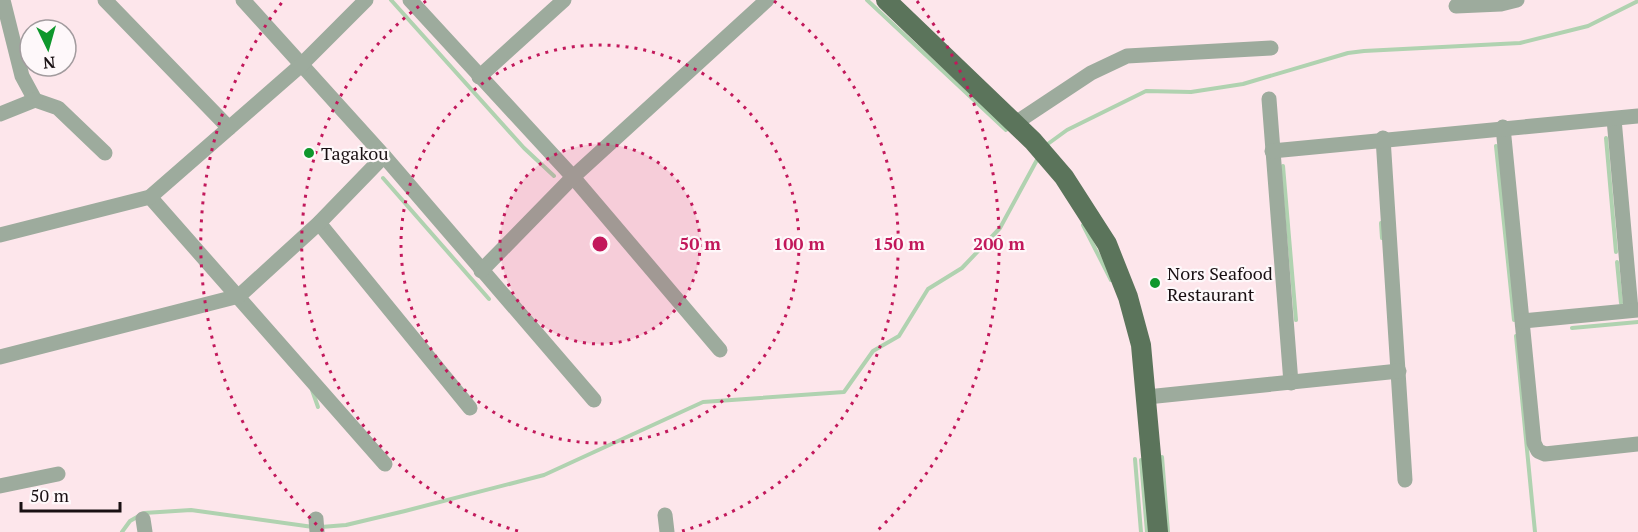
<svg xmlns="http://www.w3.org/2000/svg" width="1638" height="532" font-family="'PT Serif',serif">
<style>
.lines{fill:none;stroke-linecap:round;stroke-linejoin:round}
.stream{stroke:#b0d2b0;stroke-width:4}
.minor{stroke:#9dab9d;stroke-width:15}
.major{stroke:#5b745b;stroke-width:20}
.ring{fill:none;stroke:#c2185b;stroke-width:3;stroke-dasharray:3 6}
.poi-dot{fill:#0e972c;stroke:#fef8fa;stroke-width:2}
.labels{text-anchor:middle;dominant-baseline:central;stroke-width:4.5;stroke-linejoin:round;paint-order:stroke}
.poi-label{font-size:18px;fill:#191013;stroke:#fef8fa;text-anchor:start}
.centre{fill:#c2185b;stroke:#fef8fa;stroke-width:3}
.ring-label{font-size:18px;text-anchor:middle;font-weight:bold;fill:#c2185b;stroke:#fef8fa;stroke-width:4.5;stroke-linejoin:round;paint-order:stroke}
</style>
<rect width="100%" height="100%" fill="#fde6eb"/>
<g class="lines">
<!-- stream -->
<g class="stream">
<polyline points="391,0 524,148 554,176"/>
<polyline points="867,0 1006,130"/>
<polyline points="1606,138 1616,252"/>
<polyline points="1045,146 1067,130 1146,91 1191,92 1243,84 1348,53 1364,51 1520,43 1588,26 1638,1"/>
<polyline points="1496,146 1514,320"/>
<polyline points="1283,166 1296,320"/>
<polyline points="383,178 489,299"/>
<polyline points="1381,223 1382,238"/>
<polyline points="1083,225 1111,280"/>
<polyline points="1617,262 1621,303"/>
<polyline points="1572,328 1638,322"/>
<polyline points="1516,336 1535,532"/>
<polyline points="312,390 318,407"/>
<polyline points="1162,457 1168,532"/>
<polyline points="1135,459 1141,532"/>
<polyline points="1141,460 1147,532"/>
<polyline points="321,527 346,525 405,511 544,475 703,402 844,392 873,351 899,336 928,289 962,268 1000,228 1038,158"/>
<polyline points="122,532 130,521 144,513 191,510 313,527"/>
</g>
<!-- minor -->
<g class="minor">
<polyline points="3,0 22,76 35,100 58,108 105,153"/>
<polyline points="105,0 229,128"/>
<polyline points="243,0 384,156 594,400"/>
<polyline points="410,0 573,177 720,350"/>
<polyline points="1456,6 1501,4 1517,0"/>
<polyline points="479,77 564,0"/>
<polyline points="1269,99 1291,383"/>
<polyline points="0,114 35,100"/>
<polyline points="1614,119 1631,310"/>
<polyline points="1014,124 1091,73 1127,56 1271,48"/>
<polyline points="1503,127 1534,443 1538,451 1545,454 1638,444"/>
<polyline points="1383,138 1405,480"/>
<polyline points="1272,151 1638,116"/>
<polyline points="150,197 385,464"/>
<polyline points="319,223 470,408"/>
<polyline points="0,235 150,197 300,66 366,0"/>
<polyline points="481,271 573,177 767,0"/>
<polyline points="1523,321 1638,310"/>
<polyline points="0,357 239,296 319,223 384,156"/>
<polyline points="1147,397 1399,371"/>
<polyline points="0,486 58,474"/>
<polyline points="665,515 667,532"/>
<polyline points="143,519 145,532"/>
<polyline points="316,519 317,532"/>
</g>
<!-- major -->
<polyline class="major" points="886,0 1033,141 1064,177 1107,244 1128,297 1141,345 1158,532"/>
</g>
<!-- distance rings -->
<circle cx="600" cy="244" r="100" fill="#c2185b" fill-opacity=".12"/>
<g class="ring">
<circle cx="600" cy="244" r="100"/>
<circle cx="600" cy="244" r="199"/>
<path d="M518 531A299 299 0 0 1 426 1M774 1A299 299 0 0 1 682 531"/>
<path d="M323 531A399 399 0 0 1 283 1M917 1A399 399 0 0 1 877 531"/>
</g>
<!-- markers -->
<g class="poi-dot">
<circle cx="309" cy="153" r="6"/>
<circle cx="1155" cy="283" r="6"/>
</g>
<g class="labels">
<!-- poi labels -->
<g class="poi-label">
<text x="321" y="153">Tagakou</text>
<text x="1167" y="273">Nors Seafood<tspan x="1167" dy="21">Restaurant</tspan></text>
</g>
</g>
<circle cx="600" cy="244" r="9" class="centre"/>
<g class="ring-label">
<text x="700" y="250">50 m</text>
<text x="799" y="250">100 m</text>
<text x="899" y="250">150 m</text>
<text x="999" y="250">200 m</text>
</g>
<!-- north arrow -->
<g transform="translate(48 48) rotate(175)"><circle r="28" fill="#fef8fa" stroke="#a29b9e" stroke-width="1.5"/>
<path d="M0-4.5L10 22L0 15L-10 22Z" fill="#0e972c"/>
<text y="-9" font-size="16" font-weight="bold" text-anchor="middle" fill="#191013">N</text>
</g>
<!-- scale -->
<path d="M21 502v9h99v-9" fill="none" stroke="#191013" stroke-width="3"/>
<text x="30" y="502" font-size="18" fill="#191013" stroke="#fef8fa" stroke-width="4.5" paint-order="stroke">50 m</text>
</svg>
